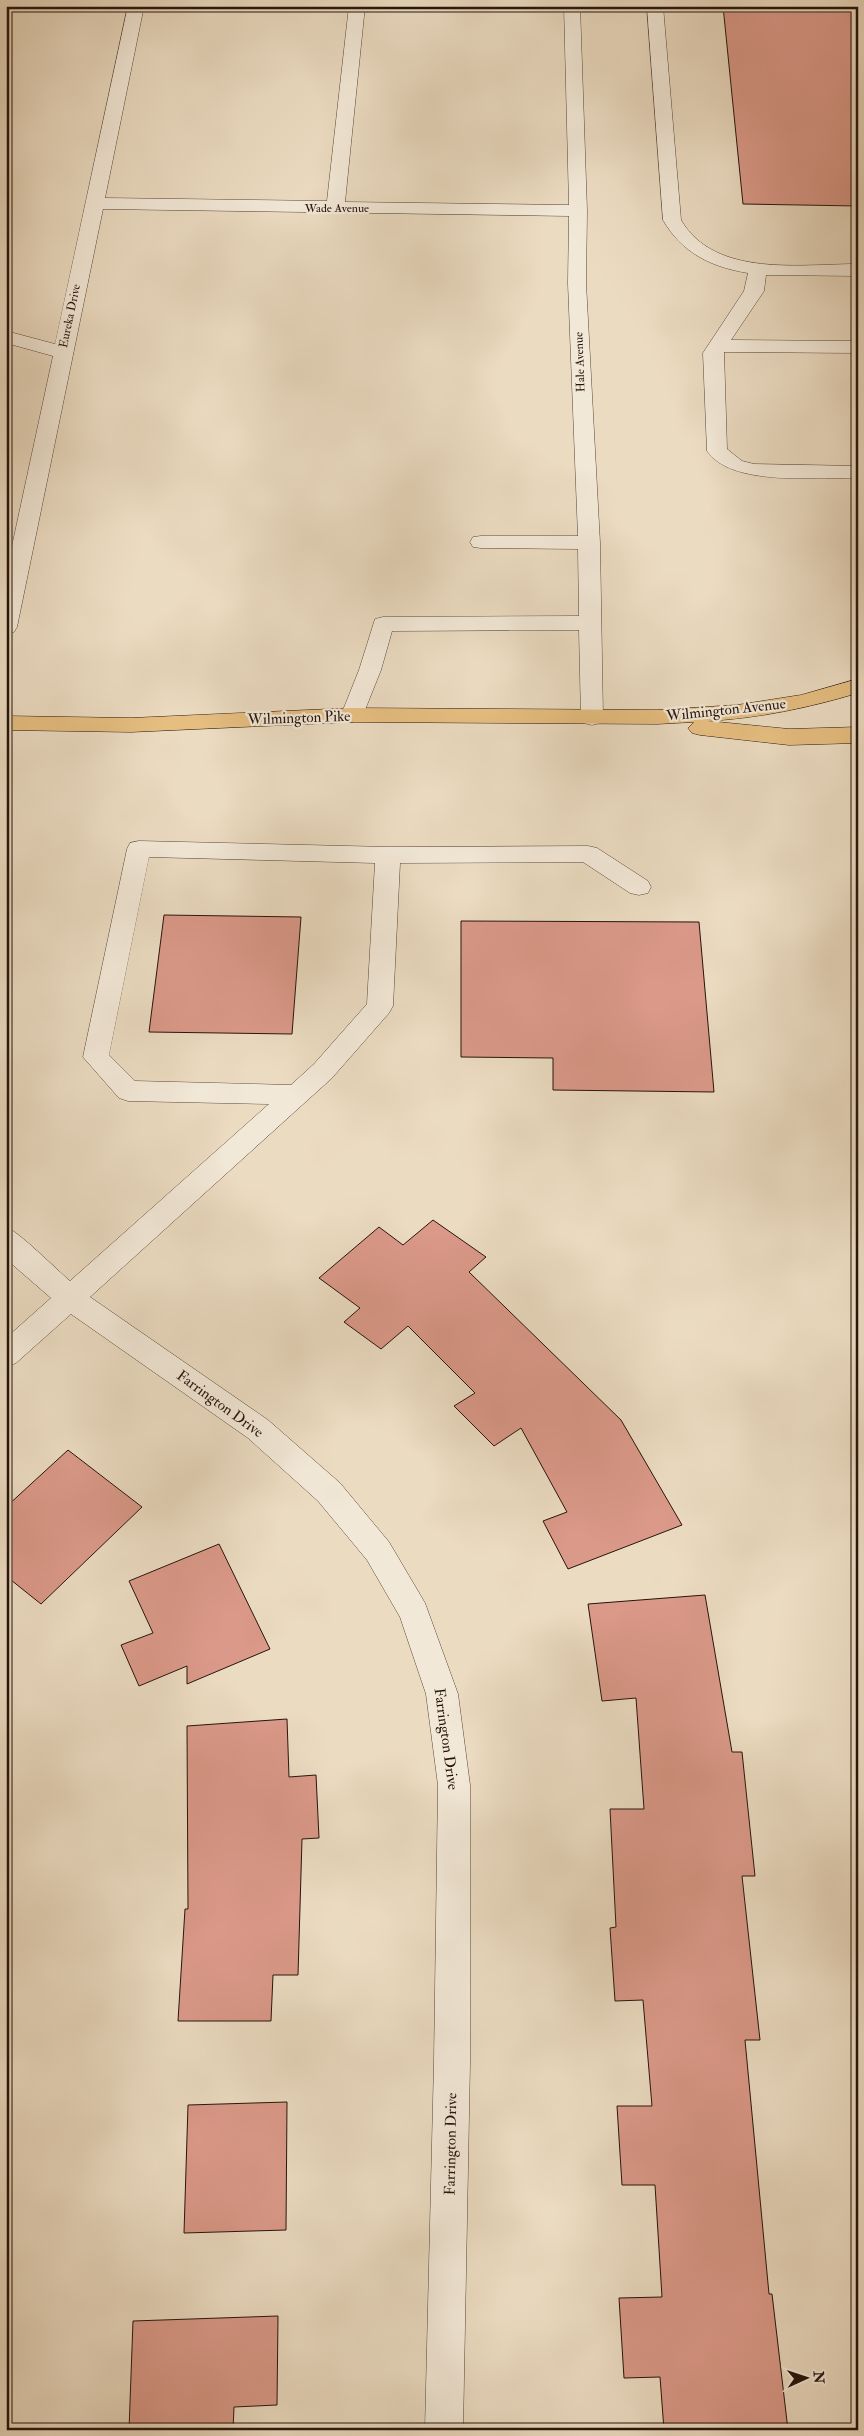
<svg xmlns="http://www.w3.org/2000/svg" width="864" height="2436" font-family="'IM FELL Double Pica',serif">
<style>
.building{fill:#db9989;stroke:#26140c}
.lines{fill:none;stroke-linecap:round;stroke-linejoin:round}
.minor-casing{stroke:#574639;stroke-width:1}
.major-casing{stroke:#26140c;stroke-width:1}
.minor{fill:#f2e8d7;fill-rule:evenodd}
.major{fill:#e6be80;fill-rule:evenodd}
.labels{text-anchor:middle;dominant-baseline:central;stroke-width:4.5;stroke-linejoin:round;paint-order:stroke}
.far-street-label{font-size:12px;fill:#26140c;stroke:#f2e8d7}
.street-label{font-size:15px;fill:#26140c;stroke:#f2e8d7}
</style>
<rect width="100%" height="100%" fill="#ebdbc1"/>
<filter id="stains"><feTurbulence type="fractalNoise" baseFrequency=".004" numOctaves="4"/><feColorMatrix values="0 0 0 0 .2 0 0 0 0 .09 0 0 0 0 .02 0 0 0 .5 -.17"/></filter>
<radialGradient id="worn" r=".72"><stop offset=".6" stop-color="#630" stop-opacity="0"/><stop offset="1" stop-color="#630" stop-opacity=".3"/></radialGradient>
<!-- building -->
<g class="building">
<polygon points="723,6 858,6 858,206 743,204"/>
<polygon points="164,915 301,917 292,1034 149,1032"/>
<polygon points="461,921 699,922 714,1092 553,1090 553,1058 461,1057"/>
<polygon points="433,1220 486,1257 469,1272 621,1420 682,1525 568,1569 543,1521 567,1512 521,1428 494,1446 454,1406 475,1393 408,1326 381,1349 344,1322 360,1308 319,1278 379,1227 403,1245"/>
<polygon points="68,1450 142,1507 41,1604 6,1576 6,1507"/>
<polygon points="219,1544 270,1649 187,1684 187,1666 139,1686 121,1645 153,1633 129,1581"/>
<polygon points="705,1595 732,1752 742,1752 755,1876 742,1876 760,2040 745,2040 769,2294 772,2294 788,2430 664,2430 660,2377 624,2378 619,2298 662,2297 655,2185 622,2185 617,2106 652,2106 643,2000 615,2001 610,1928 616,1927 610,1809 644,1809 636,1698 602,1701 588,1604"/>
<polygon points="287,1719 289,1777 316,1775 319,1838 302,1839 298,1975 273,1975 271,2021 178,2021 185,1909 188,1909 187,1726"/>
<polygon points="287,2102 286,2230 184,2233 188,2105"/>
<polygon points="278,2316 277,2405 234,2407 233,2430 129,2430 133,2321"/>
</g>
<g class="lines">
<!-- minor casing -->
<g class="minor-casing">
<g id="minor">
<polygon points="128,6 144,6 105,198 327,201 349,6 365,6 345,202 569,205 564,6 580,6 587,211 586,283 600,543 603,718 600,723 592,725 584,723 581,718 579,630 392,631 381,670 363,715 360,720 352,722 344,720 341,715 359,670 375,619 383,617 579,616 578,549 481,548 473,547 470,542 473,537 481,536 578,536 568,283 569,216 103,209 17,627 14,632 6,634 6,574 53,356 6,343 6,331 55,344"/>
<path d="M647,6H663L681,220C715,278 801,264 858,264V276L766,275L764,291L731,340L858,341V353L724,352L727,449L742,461L754,464L858,466V478C818,477 731,487 707,451L703,353L744,291L748,273C711,267 682,253 663,220Z"/>
<path d="M139,841L388,847L588,846L597,848L648,881L651,887L648,893L639,895L630,893L583,862L400,863L393,1006L389,1013L332,1078L90,1297L268,1420L340,1483L389,1542L425,1603L458,1694L470,1785V2062L463,2430H425L434,2062L438,1785L426,1694L400,1617L367,1560L318,1501L248,1438L71,1314L16,1363L6,1367V1338L51,1298L6,1259V1227C18,1231 57,1270 70,1281L269,1104L128,1101L119,1098L83,1057L127,849L130,843ZM149,857L375,863L367,1004L314,1064L291,1085L135,1081L109,1055Z"/>
</g>
</g>
<!-- major casing -->
<g class="major-casing">
<path id="major" d="M858,679V693C808,708 759,718 708,721L789,729L858,727V743L789,745L700,735L692,733L688,728L694,722L657,724L352,722L131,732L6,730V716L131,718L352,708L657,710L737,705L801,695Z"/>
</g>
<!-- minor -->
<use href="#minor" class="minor"/>
<!-- major -->
<use href="#major" class="major"/>
</g>
<g class="labels">
<!-- far-street labels -->
<g class="far-street-label">
<text x="337" y="208">Wade Avenue</text>
<text transform="translate(70 316) rotate(-78)">Eureka Drive</text>
<text transform="translate(580 362) rotate(-92)">Hale Avenue</text>
</g>
<!-- street labels -->
<g class="street-label">
<text transform="translate(726 710) rotate(-6)">Wilmington Avenue</text>
<text transform="translate(299 718) rotate(-2)">Wilmington Pike</text>
<text transform="translate(220 1404) rotate(36)">Farrington Drive</text>
<text transform="translate(446 1739) rotate(82)">Farrington Drive</text>
<text transform="translate(451 2144) rotate(-89)">Farrington Drive</text>
</g>
</g>
<!-- margin -->
<rect width="864" height="2436" fill="none" stroke="#ebdbc1" stroke-width="25"/>
<rect x="8" y="8" width="849" height="2421" fill="none" stroke="#26140c" stroke-width="2.5"/>
<rect x="12" y="12" width="839" height="2411" fill="none" stroke="#26140c"/>
<!-- north arrow -->
<g transform="translate(806 2378) rotate(87)" stroke="#f2e8d7" stroke-width="4" paint-order="stroke">
<path d="M0-4L9 19L0 12L-9 19Z" fill="#26140c"/>
<text y="-8" font-size="14" font-weight="bold" text-anchor="middle" fill="#26140c">N</text>
</g>
<rect width="100%" height="100%" filter="url(#stains)"/>
<rect width="100%" height="100%" fill="url(#worn)"/>
</svg>
